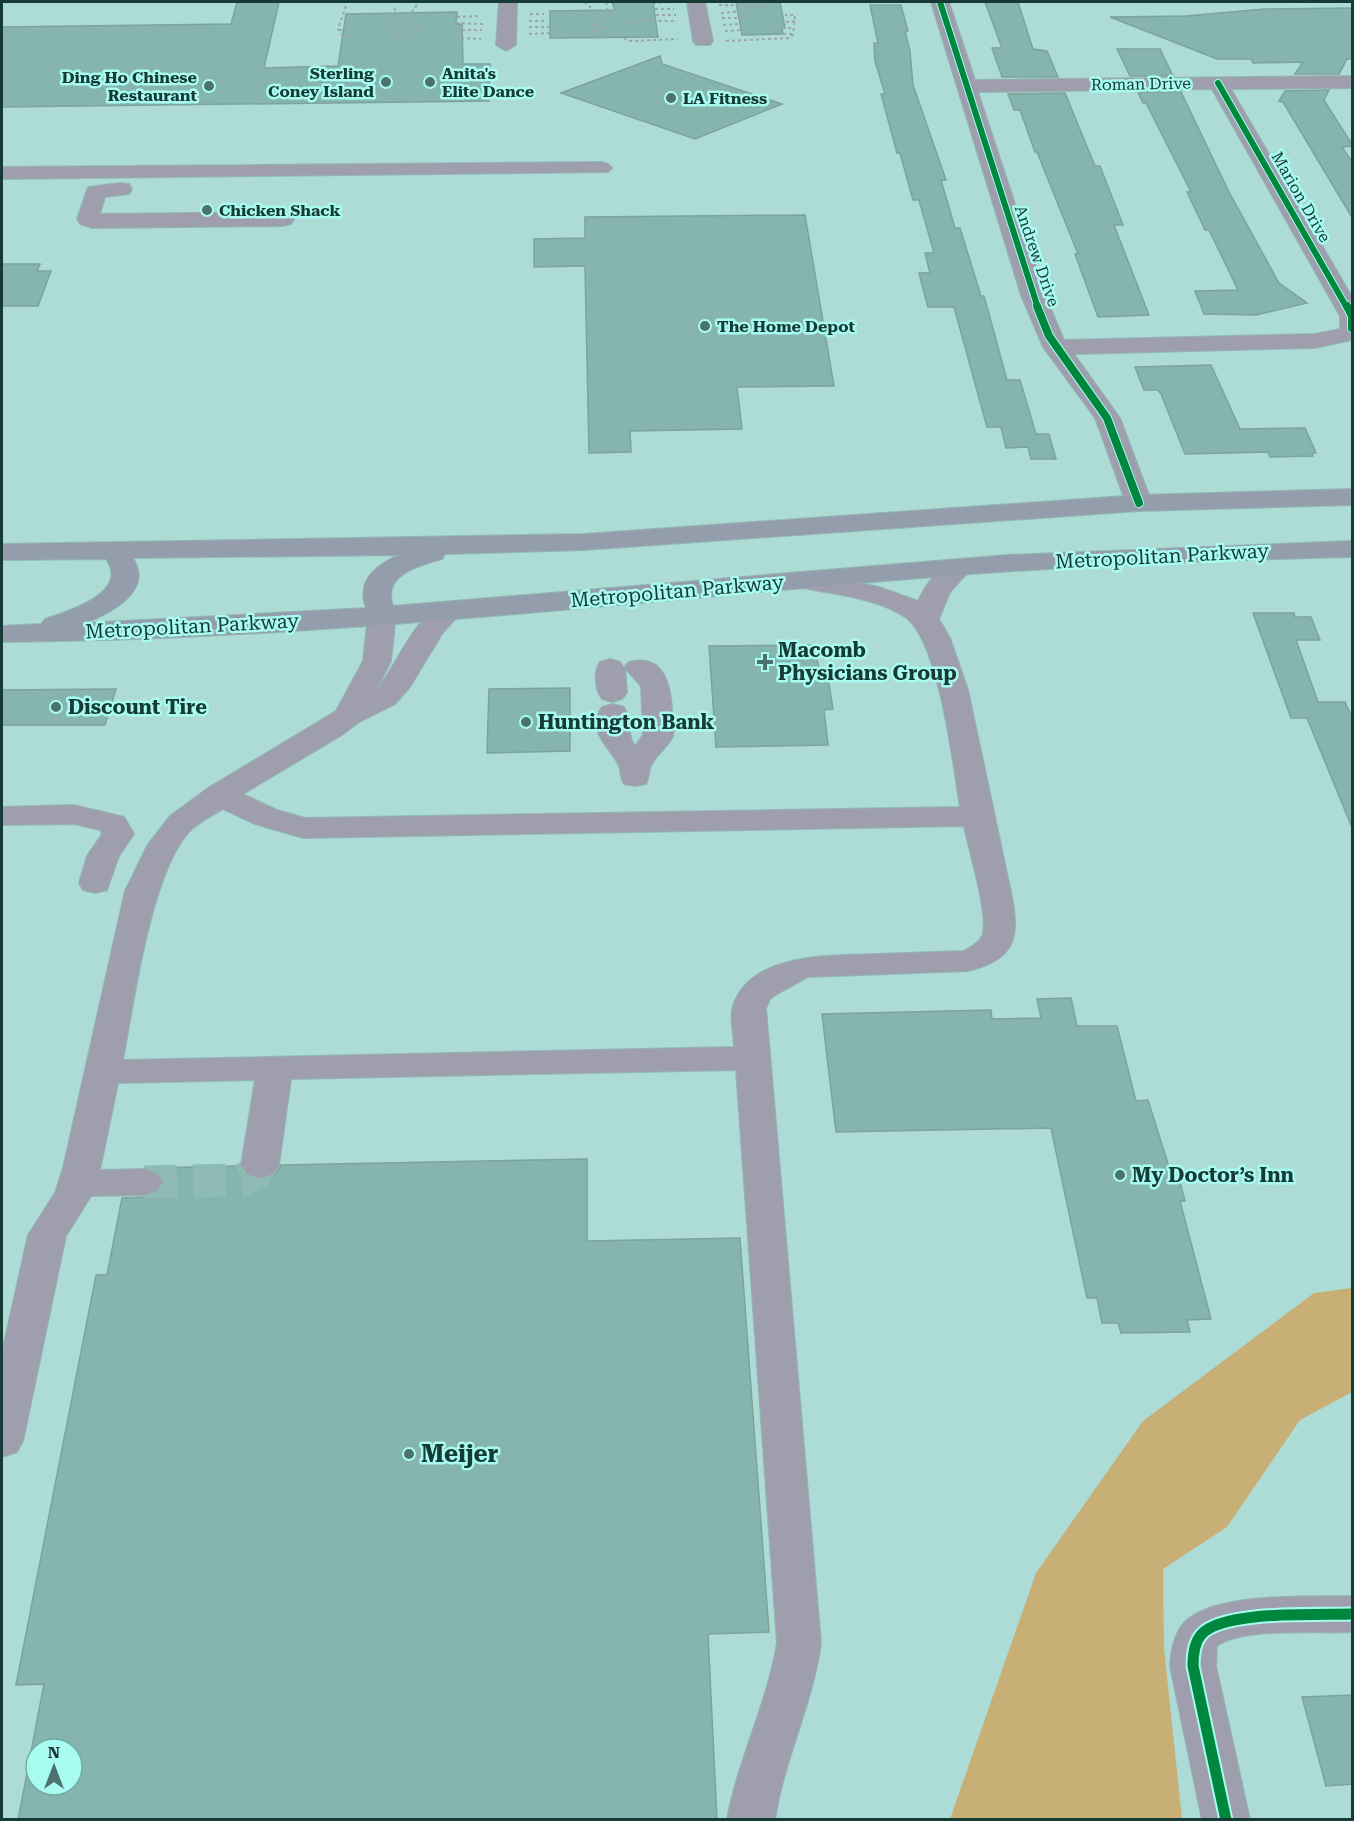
<svg xmlns="http://www.w3.org/2000/svg" width="1354" height="1821" font-family="'Roboto Serif',serif">
<style>
.forest{fill:#c7af76}
.building{fill:#86b5b0;stroke:#7ea29e;stroke-width:1.5;fill-rule:evenodd}
.lines{fill:none;stroke-linecap:round;stroke-linejoin:round}
.minor-tunnel{stroke:#8fbbb5;stroke-width:33;stroke-dasharray:33 16;stroke-linecap:butt}
.minor-casing{stroke:#92b8b3;stroke-width:2}
.major-casing{stroke:#92b8b3;stroke-width:2}
.path{stroke:#9ca5af;stroke-width:2;stroke-dasharray:3 3;stroke-linecap:butt}
.minor{fill:#9f9eaf;fill-rule:evenodd}
.major{fill:#949dac;fill-rule:evenodd}
.cycleway-far2-casing{stroke:#a8fbf0;stroke-width:8}
.cycleway-far1-casing{stroke:#a8fbf0;stroke-width:10}
.cycleway-casing{stroke:#a8fbf0;stroke-width:15}
.cycleway-far2{stroke:#00873e;stroke-width:6}
.cycleway-far1{stroke:#00873e;stroke-width:8}
.cycleway{stroke:#00873e;stroke-width:11}
.poi-dot{fill:#4b726d;stroke:#a8fbf0;stroke-width:2}
.labels{text-anchor:middle;dominant-baseline:central;stroke-width:5;stroke-linejoin:round;paint-order:stroke}
.far-poi-label{font-size:16px;font-weight:bold;fill:#163a35;stroke:#a8fbf0;text-anchor:start}
.far-street-label{font-size:16px;fill:#163a35;stroke:#a8fbf0}
.street-label{font-size:20px;fill:#163a35;stroke:#a8fbf0}
.poi-label{font-size:20px;font-weight:bold;fill:#163a35;stroke:#a8fbf0;text-anchor:start}
.near-poi-label{font-size:24px;font-weight:bold;fill:#163a35;stroke:#a8fbf0;text-anchor:start}
</style>
<rect width="100%" height="100%" fill="#addbd5"/>
<!-- forest -->
<polygon class="forest" points="1352,1288 1352,1392 1300,1420 1227,1527 1163,1569 1164,1648 1182,1819 950,1819 1036,1573 1143,1421 1314,1293"/>
<!-- building -->
<g class="building">
<polygon points="237,2 279,2 264,68 338,66 346,14 457,12 456,24 462,24 463,64 490,64 489,101 2,107 2,27 231,24"/>
<polygon points="612,2 653,2 658,37 550,38 550,11 615,10"/>
<polygon points="736,2 780,2 785,28 782,28 783,34 742,35"/>
<polygon points="985,2 1018,2 1033,49 1047,51 1058,77 1002,77 992,48 1002,48"/>
<polygon points="870,5 901,5 908,31 905,31 910,51 913,85 946,180 941,180 955,228 960,228 981,296 984,296 1007,380 1020,380 1036,434 1049,434 1056,459 1031,459 1028,447 1006,448 1001,427 987,427 954,307 928,307 919,273 930,273 925,253 934,253 919,200 913,200 900,153 897,153 881,94 885,94 875,61 874,43 878,43"/>
<polygon points="1353,8 1353,59 1347,59 1339,74 1295,74 1303,62 1253,63 1251,59 1217,59 1110,17 1186,16 1265,9"/>
<polygon points="1117,49 1160,49 1173,76 1130,76"/>
<polygon points="660,56 662,64 782,104 695,139 561,93"/>
<polygon points="1329,90 1324,100 1353,146 1342,147 1353,163 1353,219 1283,102 1279,101 1285,91"/>
<polygon points="1138,92 1181,92 1229,192 1279,283 1307,303 1256,315 1204,314 1195,291 1238,290 1209,230 1205,230 1187,192 1191,192 1146,103 1143,103"/>
<polygon points="1065,93 1095,166 1100,166 1123,225 1114,225 1149,315 1098,317 1075,254 1078,254 1037,152 1035,152 1020,110 1014,110 1008,94"/>
<polygon points="805,215 834,386 737,387 742,429 630,431 631,452 589,453 585,266 534,267 534,239 585,238 585,217"/>
<polygon points="2,264 40,264 37,271 51,271 38,306 2,306"/>
<polygon points="1211,365 1240,429 1305,428 1316,453 1312,453 1313,456 1270,457 1268,452 1185,454 1161,394 1158,390 1144,390 1135,367"/>
<polygon points="1253,613 1294,613 1295,617 1311,617 1320,640 1296,640 1318,702 1345,702 1353,720 1353,830 1307,718 1291,718"/>
<polygon points="815,645 820,678 828,677 833,709 824,710 828,745 716,747 709,646"/>
<polygon points="570,688 570,751 487,753 489,689"/>
<polygon points="116,689 105,725 2,725 2,690"/>
<polygon points="1071,998 1077,1026 1117,1026 1136,1101 1148,1100 1169,1167 1176,1167 1185,1201 1180,1201 1211,1319 1187,1320 1190,1332 1121,1333 1118,1323 1102,1323 1097,1298 1087,1298 1051,1128 836,1132 822,1014 991,1010 992,1019 1041,1018 1037,999"/>
<path d="M587,1159V1241L740,1238L769,1632L708,1634L717,1820H18L44,1684L16,1685L96,1275H107L122,1198L144,1197L158,1193L165,1183L159,1172L147,1168L239,1166L246,1176L261,1180L274,1176L281,1165ZM36,1749H72V1785H36Z"/>
<polygon points="1353,1695 1353,1784 1326,1786 1302,1697"/>
</g>
<g class="lines">
<!-- minor-tunnel -->
<polyline class="minor-tunnel" points="144,1182 242,1180 255,1174 260,1165"/>
<!-- minor casing -->
<g class="minor-casing">
<g id="minor">
<polygon points="499,2 517,2 516,45 506,51 496,45"/>
<polygon points="687,2 705,2 713,41 710,45 696,45 693,41"/>
<path d="M931,2H949L975,80L1352,76V88L1231,89L1352,297V340L1315,348L1074,354L1120,418L1152,503L1148,509L1139,511L1130,509L1126,503L1095,418L1043,347L1021,295ZM1212,89L1340,316V329L1315,334L1064,340L1045,295L978,92Z"/>
<polygon points="601,162 608,164 612,168 608,172 2,179 2,167"/>
<polygon points="121,183 129,184 132,189 129,194 105,197 100,214 283,212 291,214 294,219 291,224 283,226 92,228 80,224 77,219 88,187"/>
<path d="M959,559L969,561L973,567L950,592L939,619L950,638L968,690L1011,892C1020,937 1017,959 968,971L808,977L777,994L770,999L766,1008L821,1643C813,1704 784,1759 775,1820H727C738,1759 767,1704 777,1643L736,1070L291,1079L279,1165L273,1174L260,1178L247,1174L241,1165L255,1080L118,1083L100,1170L144,1169L157,1173L163,1182L157,1191L144,1195L91,1196L66,1236L23,1441L17,1452L2,1457V1352L28,1235L55,1193L63,1168L125,891L148,844L170,816L208,788L336,711L363,661L368,615L372,609L382,607L392,609L396,615L391,661L377,689C398,666 421,595 459,604L463,610L442,634L410,687L395,704L359,722L342,735L243,794L277,810L305,818L960,807C953,765 939,640 905,617C873,596 831,595 795,586L791,580L795,574L805,572L879,587L918,601C926,584 940,564 959,559ZM223,809L255,824L303,838L964,826C968,848 990,918 982,936C978,944 970,947 964,951C934,952 905,953 876,954C831,956 750,952 733,1006C729,1017 734,1035 734,1047L123,1060C134,1003 151,868 192,829C201,821 213,815 223,809Z"/>
<path d="M610,659L620,662L624,668L629,662C664,653 671,685 672,712C672,719 675,729 673,736C669,747 655,755 651,766C648,773 650,777 646,784L635,786L624,784C620,777 621,772 619,766C610,747 585,731 602,707L613,704L624,707C632,719 626,734 635,746L643,735L641,686L625,668L627,693L622,699L612,702L602,699C595,690 593,672 600,662Z"/>
<polygon points="74,805 124,817 134,834 119,856 107,890 95,893 83,890 79,883 87,856 102,834 100,830 74,824 2,825 2,807"/>
<path d="M1352,1596V1632C1319,1634 1242,1627 1217,1646L1216,1666L1250,1820H1202L1170,1666C1171,1651 1175,1629 1188,1619C1222,1592 1309,1597 1352,1596Z"/>
</g>
</g>
<!-- major casing -->
<g class="major-casing">
<path id="major" d="M1352,489V505L1139,511L584,550L445,554L442,559C418,566 382,575 393,606L1007,555L1352,541V557C1221,560 1089,565 958,575C640,600 321,640 2,642V626L41,624L45,619C68,611 130,593 106,559L2,560V544L584,534L1139,495ZM399,555C376,565 356,581 366,608L86,623C111,613 154,591 133,558Z"/>
</g>
<!-- path -->
<g class="path">
<path d="M584,2C595,10 602,21 602,36H592"/>
<polyline points="606,2 608,12 615,12"/>
<polyline points="653,3 673,2"/>
<path d="M417,5C408,15 409,23 413,35H420"/>
<polyline points="719,5 766,6 766,3"/>
<polyline points="346,6 338,29 343,36 349,36"/>
<polyline points="655,9 674,9"/>
<polyline points="721,13 743,11"/>
<polyline points="530,14 544,14"/>
<polyline points="656,15 676,15"/>
<polyline points="585,16 595,15"/>
<polyline points="457,17 480,16"/>
<polyline points="387,18 396,18"/>
<polyline points="722,18 744,18"/>
<polyline points="529,21 544,21"/>
<polyline points="409,22 415,22"/>
<polyline points="786,22 796,21"/>
<polyline points="456,23 483,24"/>
<polyline points="623,24 636,21 677,21"/>
<polyline points="585,25 601,24"/>
<polyline points="723,25 740,24"/>
<polyline points="385,27 397,27"/>
<polyline points="410,27 421,27"/>
<polyline points="529,27 550,27"/>
<polyline points="782,28 792,28"/>
<polyline points="339,30 350,30"/>
<polyline points="462,30 482,30"/>
<polyline points="592,31 602,30"/>
<polyline points="725,31 741,30"/>
<polyline points="391,34 401,34"/>
<polyline points="529,34 550,33"/>
<polyline points="783,34 793,34"/>
<polyline points="461,38 481,39"/>
<polyline points="624,38 629,41 678,39"/>
<polyline points="390,40 400,39 401,29 395,25 397,14 393,6"/>
<polyline points="726,41 789,38 793,35 795,15 785,15"/>
</g>
<!-- minor -->
<use href="#minor" class="minor"/>
<!-- major -->
<use href="#major" class="major"/>
<!-- cycleway-far2 casing -->
<g class="cycleway-far2-casing">
<g id="cycleway-far2">
<polyline points="940,2 1038,308"/>
<polyline points="1218,83 1347,308"/>
</g>
</g>
<!-- cycleway-far1 casing -->
<g class="cycleway-far1-casing">
<g id="cycleway-far1">
<polyline points="1037,306 1049,336 1107,418 1139,503"/>
<polyline points="1347,306 1352,316 1352,328"/>
</g>
</g>
<!-- cycleway casing -->
<g class="cycleway-casing">
<path id="cycleway" d="M1226,1820L1193,1666C1193,1655 1194,1643 1201,1635C1221,1610 1320,1615 1352,1614"/>
</g>
<!-- cycleway-far2 -->
<use href="#cycleway-far2" class="cycleway-far2"/>
<!-- cycleway-far1 -->
<use href="#cycleway-far1" class="cycleway-far1"/>
<!-- cycleway -->
<use href="#cycleway" class="cycleway"/>
</g>
<!-- markers -->
<g class="poi-dot">
<circle cx="386" cy="82" r="6"/>
<circle cx="430" cy="82" r="6"/>
<circle cx="209" cy="86" r="6"/>
<circle cx="671" cy="98" r="6"/>
<circle cx="207" cy="210" r="6"/>
<circle cx="705" cy="326" r="6"/>
<path d="M762 653h6v6h6v6h-6v6h-6v-6h-6v-6h6z"/>
<circle cx="56" cy="707" r="6"/>
<circle cx="526" cy="722" r="6"/>
<circle cx="1120" cy="1175" r="6"/>
<circle cx="409" cy="1454" r="6"/>
</g>
<g class="labels">
<!-- far-poi labels -->
<g class="far-poi-label">
<text x="374" y="73" text-anchor="end">Sterling<tspan x="374" dy="18">Coney Island</tspan></text>
<text x="442" y="73">Anita's<tspan x="442" dy="18">Elite Dance</tspan></text>
<text x="197" y="77" text-anchor="end">Ding Ho Chinese<tspan x="197" dy="18">Restaurant</tspan></text>
<text x="683" y="98">LA Fitness</text>
<text x="219" y="210">Chicken Shack</text>
<text x="717" y="326">The Home Depot</text>
</g>
<!-- far-street labels -->
<g class="far-street-label">
<text transform="translate(1141 84) rotate(-1)">Roman Drive</text>
<text transform="translate(1301 197) rotate(60)">Marion Drive</text>
<text transform="translate(1037 256) rotate(71)">Andrew Drive</text>
</g>
<!-- street labels -->
<g class="street-label">
<text transform="translate(1162 556) rotate(-3)">Metropolitan Parkway</text>
<text transform="translate(677 591) rotate(-5)">Metropolitan Parkway</text>
<text transform="translate(192 626) rotate(-3)">Metropolitan Parkway</text>
</g>
<!-- poi labels -->
<g class="poi-label">
<text x="778" y="650">Macomb<tspan x="778" dy="23">Physicians Group</tspan></text>
<text x="68" y="707">Discount Tire</text>
<text x="538" y="722">Huntington Bank</text>
<text x="1132" y="1175">My Doctor’s Inn</text>
</g>
<!-- near-poi labels -->
<g class="near-poi-label">
<text x="421" y="1454">Meijer</text>
</g>
</g>
<!-- border -->
<rect width="1354" height="1821" fill="none" stroke="#163a35" stroke-width="6"/>
<!-- north arrow -->
<g transform="translate(54 1767)"><circle r="28" fill="#a8fbf0" stroke="#6eaea5" stroke-width="1.5"/>
<path d="M0-4.5L10 22L0 15L-10 22Z" fill="#4b726d"/>
<text y="-9" font-size="16" font-weight="bold" text-anchor="middle" fill="#163a35">N</text>
</g>
</svg>
